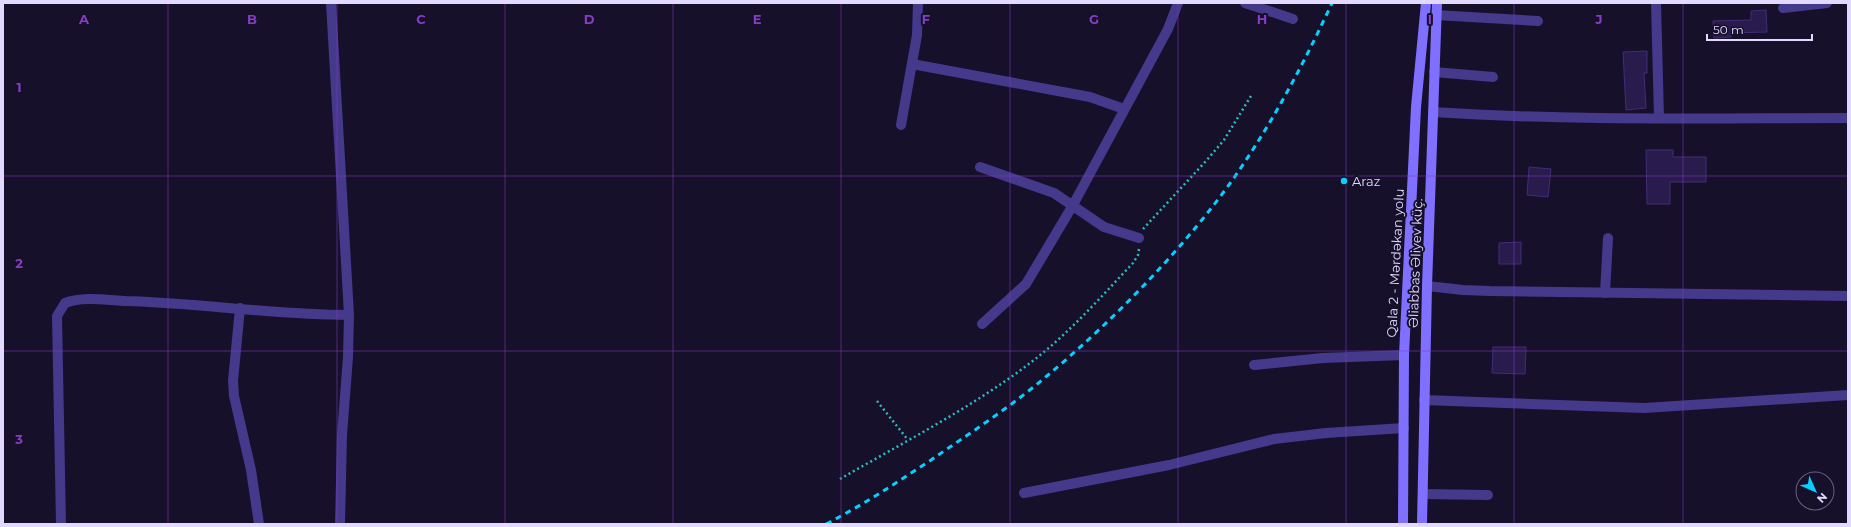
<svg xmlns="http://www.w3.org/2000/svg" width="1851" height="527" font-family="Montserrat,sans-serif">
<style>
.building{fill:#291b4c;stroke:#422c79}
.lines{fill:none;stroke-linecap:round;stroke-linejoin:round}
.path{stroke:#2cbcc0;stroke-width:2.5;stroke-dasharray:2 3;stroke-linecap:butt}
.street{stroke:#44398b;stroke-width:10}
.secondary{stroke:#8070ff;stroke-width:10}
.rail{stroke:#05d0ff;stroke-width:3;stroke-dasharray:6 5;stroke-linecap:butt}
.grid{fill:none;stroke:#853dc5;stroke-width:1;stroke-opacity:0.55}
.poi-dot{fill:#05d0ff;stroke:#17102a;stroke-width:1.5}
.labels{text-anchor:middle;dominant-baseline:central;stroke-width:4;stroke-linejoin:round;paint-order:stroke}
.poi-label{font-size:13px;fill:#e1d9ff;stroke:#17102a;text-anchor:start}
.street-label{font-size:13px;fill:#e1d9ff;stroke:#17102a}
.grid-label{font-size:13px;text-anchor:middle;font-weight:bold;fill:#853dc5;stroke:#17102a;stroke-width:4;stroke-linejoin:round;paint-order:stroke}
</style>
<rect width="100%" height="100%" fill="#17102a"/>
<!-- building -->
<g class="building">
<polygon points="1766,10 1767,32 1731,33 1731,37 1714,38 1713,21 1751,20 1751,11"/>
<polygon points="1647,51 1647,73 1644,73 1646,108 1626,110 1623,52"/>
<polygon points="1646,150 1673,150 1673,157 1706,157 1706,182 1670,182 1670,204 1647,204"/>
<polygon points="1529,167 1551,169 1548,197 1527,195"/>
<polygon points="1521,242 1521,264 1499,264 1499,243"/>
<polygon points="1493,347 1526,347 1525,374 1492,373"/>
</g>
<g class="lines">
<!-- path -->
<g class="path">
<polyline points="1143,229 1206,161 1224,140 1251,96"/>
<polyline points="877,401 908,440"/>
<path d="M840,479C904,442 975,406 1034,360C1070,332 1101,297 1133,263L1138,255L1139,249"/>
</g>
<!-- street -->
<g class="street">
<polyline points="331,3 349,315 348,357 342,435 340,524"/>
<polyline points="1245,3 1293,19"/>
<polyline points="1656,3 1659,118"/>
<polyline points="1783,8 1827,3"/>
<polyline points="1436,15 1538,21"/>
<polyline points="912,64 1090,97 1124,109"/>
<polyline points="1434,72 1493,77"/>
<path d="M1433,112C1571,121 1710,118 1848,118"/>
<polyline points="901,125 917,35 918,3"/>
<polyline points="980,167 1054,193 1104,227 1139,238"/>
<polyline points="1427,286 1463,290 1490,291 1848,296"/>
<polyline points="1605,293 1608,238"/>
<polyline points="240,308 233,381 234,396 251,470 259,524"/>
<polyline points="982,324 1026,284 1073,205 1168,29 1178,3"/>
<polyline points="1254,365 1323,358 1404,355"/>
<polyline points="1424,400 1644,408 1848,395"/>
<polyline points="1024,493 1169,465 1274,439 1326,433 1404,428"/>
<polyline points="1423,494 1488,495"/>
<path d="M61,524L57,316L65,303C83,296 107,300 126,301C201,303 275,315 349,315"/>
</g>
<!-- secondary -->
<g class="secondary">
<polyline points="1403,524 1404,355 1416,107 1426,3"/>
<polyline points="1422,524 1427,286 1437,3"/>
</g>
<!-- rail -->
<path class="rail" d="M826,524C863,505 896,483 931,460C970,433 1012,406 1048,375C1115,319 1189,243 1238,172C1275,118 1305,61 1332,3"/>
</g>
<!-- grid -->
<path class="grid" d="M168,3V524M337,3V524M505,3V524M673,3V524M841,3V524M1010,3V524M1178,3V524M1346,3V524M1514,3V524M1683,3V524M3,176H1848M3,351H1848"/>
<!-- markers -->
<circle class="poi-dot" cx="1344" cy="181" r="4"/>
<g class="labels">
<!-- poi labels -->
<g class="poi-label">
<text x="1352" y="181">Araz</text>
</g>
<!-- street labels -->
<g class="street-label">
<text transform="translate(1395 263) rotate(-87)">Qala 2 - Mərdəkan yolu</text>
<text transform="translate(1415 263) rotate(-88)">Əliabbas Əliyev küç.</text>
</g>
</g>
<g class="grid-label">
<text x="84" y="24">A</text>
<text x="252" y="24">B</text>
<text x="421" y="24">C</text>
<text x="589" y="24">D</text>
<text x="757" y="24">E</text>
<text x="926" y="24">F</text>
<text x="1094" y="24">G</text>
<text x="1262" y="24">H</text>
<text x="1430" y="24">I</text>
<text x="1599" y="24">J</text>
<text x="19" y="92">1</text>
<text x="19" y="268">2</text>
<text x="19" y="444">3</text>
</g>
<!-- border -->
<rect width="1851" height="527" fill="none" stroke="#e1d9ff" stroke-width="8"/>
<!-- north arrow -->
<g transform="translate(1815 491) rotate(135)"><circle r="19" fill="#17102a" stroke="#68607f"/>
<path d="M0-3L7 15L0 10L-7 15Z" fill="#05d0ff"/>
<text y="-6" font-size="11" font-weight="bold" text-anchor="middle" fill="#e1d9ff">N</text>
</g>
<!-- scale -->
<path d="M1707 34v6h105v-6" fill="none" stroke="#e1d9ff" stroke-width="2"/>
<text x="1713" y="34" font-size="12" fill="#e1d9ff" stroke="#17102a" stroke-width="3" paint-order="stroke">50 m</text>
</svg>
